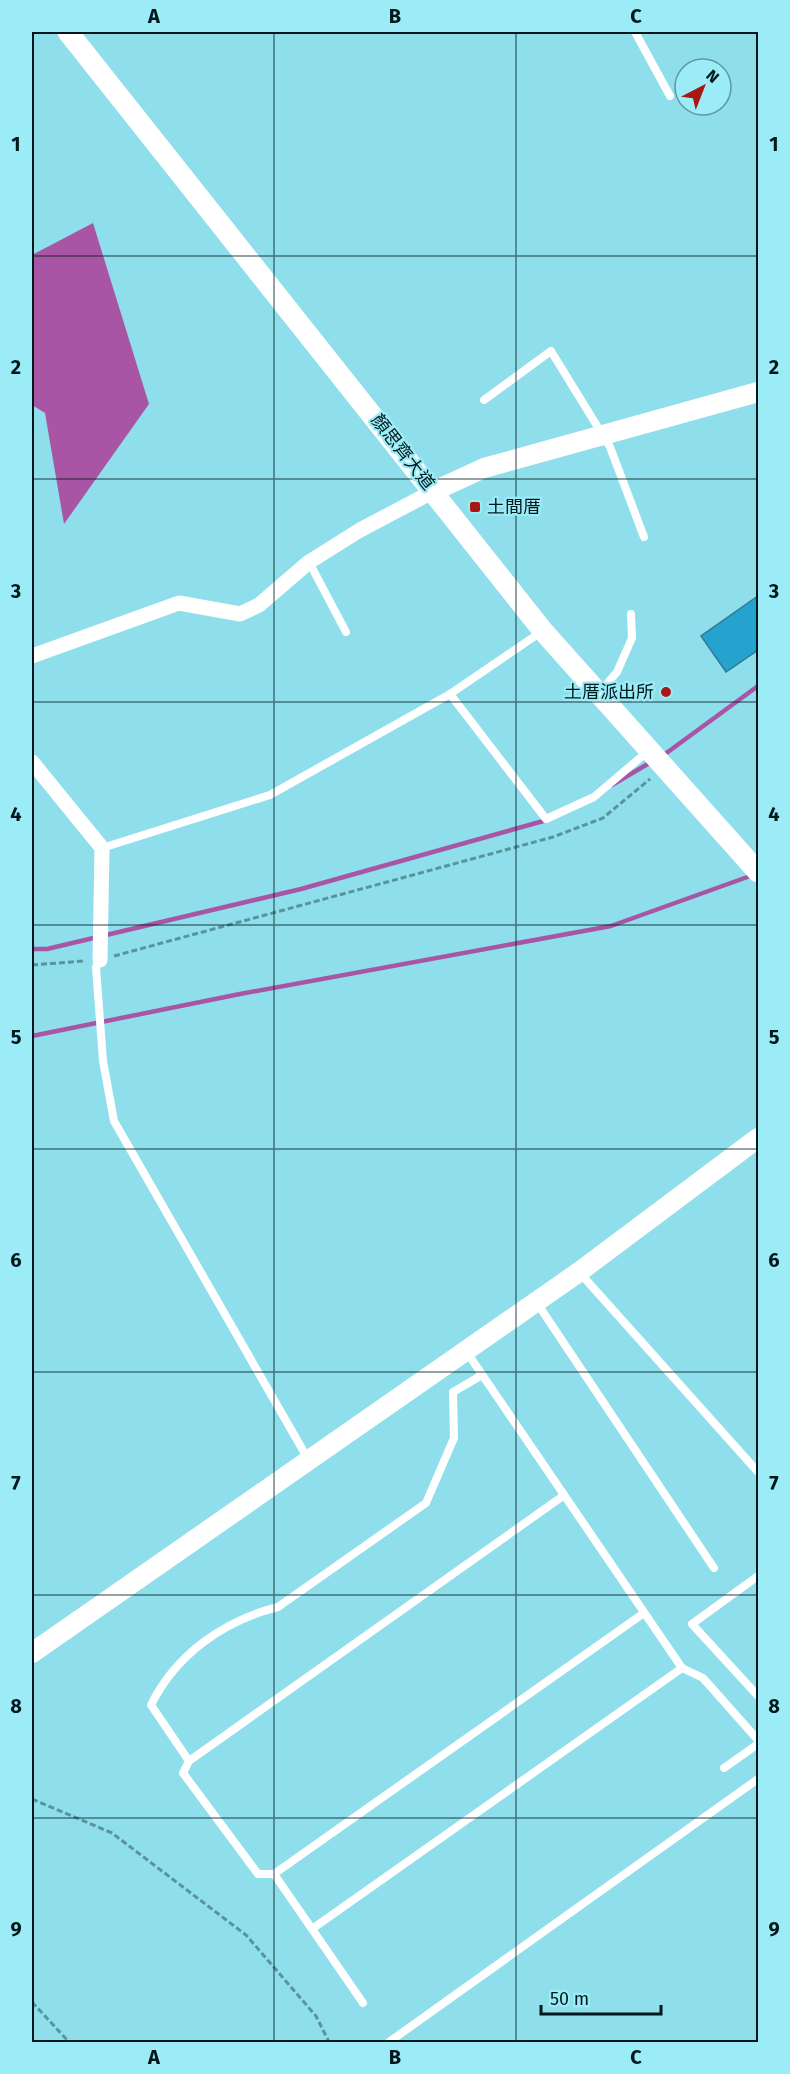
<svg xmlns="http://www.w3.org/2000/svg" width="790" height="2074" font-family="'Fira Sans','Noto Sans TC',sans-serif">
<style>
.water{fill:#a955a6}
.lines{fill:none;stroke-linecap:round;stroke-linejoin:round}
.stream{stroke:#a955a6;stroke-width:4.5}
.building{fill:#26a2cf;stroke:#357894;stroke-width:1.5}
.path{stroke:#59939c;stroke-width:3;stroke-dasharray:6 3;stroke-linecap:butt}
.service{stroke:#fff;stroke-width:8}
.minor{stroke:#fff;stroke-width:15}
.tertiary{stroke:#fff;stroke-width:20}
.secondary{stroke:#fff;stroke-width:21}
.grid{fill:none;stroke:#01191c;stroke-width:1.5;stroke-opacity:0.55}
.poi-dot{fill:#a91613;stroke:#9cecf8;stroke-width:2}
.labels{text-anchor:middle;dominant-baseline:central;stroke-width:4.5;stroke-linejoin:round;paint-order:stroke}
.street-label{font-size:18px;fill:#01191c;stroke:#9cecf8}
.poi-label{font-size:18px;fill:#01191c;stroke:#9cecf8;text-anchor:start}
.neatline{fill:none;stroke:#01191c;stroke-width:2}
.grid-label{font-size:20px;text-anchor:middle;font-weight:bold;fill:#01191c}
</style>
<rect width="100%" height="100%" fill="#8fdeeb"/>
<!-- water -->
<polygon class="water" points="93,223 149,404 64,524 45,413 32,405 32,255"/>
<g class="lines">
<!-- stream -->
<g class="stream">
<polyline points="661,757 758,686"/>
<polyline points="612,785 651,762"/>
<polyline points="32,949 47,949 301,889 547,820"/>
<polyline points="32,1036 240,994 611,926 753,875"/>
</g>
</g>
<!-- building -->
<polygon class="building" points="758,596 758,650 726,672 701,636"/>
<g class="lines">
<!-- path -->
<g class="path">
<polyline points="114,956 553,837 603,818 650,779"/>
<polyline points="32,965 84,961"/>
<polyline points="32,1799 112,1833 246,1935 316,2016 329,2042"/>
<polyline points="32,2002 69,2042"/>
</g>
<!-- service -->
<g class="service">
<polyline points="635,32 670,96"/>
<polyline points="484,400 551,351 610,447 644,537"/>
<polyline points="309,562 346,632"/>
<polyline points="600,692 617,672 632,638 631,614"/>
<polyline points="450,694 546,819 594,797 647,752"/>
<polyline points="102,848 270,795 450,694 541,632"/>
<polyline points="100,960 96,967 103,1061 114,1121 308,1459"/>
<polyline points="580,1273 758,1472"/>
<polyline points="537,1303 714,1568"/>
<polyline points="466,1351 682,1668 312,1929 274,1874 644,1613"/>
<path d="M482,1375L453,1392L454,1438L426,1503L278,1607C225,1620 176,1654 151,1705L189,1761L563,1496"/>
<polyline points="758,1576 692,1624 758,1696"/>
<polyline points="682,1668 703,1678 758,1740"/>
<polyline points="189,1761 183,1773 258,1874 274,1874"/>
<polyline points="724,1768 758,1744"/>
<polyline points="312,1929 363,2003"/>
<polyline points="389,2042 758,1779"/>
</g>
<!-- minor -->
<g class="minor">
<polyline points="32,656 179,603 240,614 259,605 309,562 360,530 434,491"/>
<polyline points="32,762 102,848 100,960"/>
</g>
<!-- tertiary -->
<g class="tertiary">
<polyline points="434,491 484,468 758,392"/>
<polyline points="32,1653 579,1272 758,1138"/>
</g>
<!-- secondary -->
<polyline class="secondary" points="68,32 543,631 758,872"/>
</g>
<!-- grid -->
<path class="grid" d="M274,32V2042M516,32V2042M32,256H758M32,479H758M32,702H758M32,925H758M32,1149H758M32,1372H758M32,1595H758M32,1818H758"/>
<!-- markers -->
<g class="poi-dot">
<rect x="469" y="501" width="12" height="12" rx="3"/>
<circle cx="666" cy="692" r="6"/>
</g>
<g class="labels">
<!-- street labels -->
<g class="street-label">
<text transform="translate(403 452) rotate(52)">顏思齊大道</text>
</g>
<!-- poi labels -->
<g class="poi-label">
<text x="487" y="507">土間厝</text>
<text x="654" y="692" text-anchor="end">土厝派出所</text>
</g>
</g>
<!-- border -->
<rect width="790" height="2074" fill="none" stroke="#9cecf8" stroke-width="66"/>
<!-- north arrow -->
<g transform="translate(703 87) rotate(42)"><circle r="28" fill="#9cecf8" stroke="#5e98a0" stroke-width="1.5"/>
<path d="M0-4.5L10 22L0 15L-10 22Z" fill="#a91613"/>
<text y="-9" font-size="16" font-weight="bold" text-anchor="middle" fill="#01191c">N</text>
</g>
<!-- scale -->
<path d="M541 2005v9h120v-9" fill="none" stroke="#01191c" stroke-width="3"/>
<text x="550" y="2005" font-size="18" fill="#01191c" stroke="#9cecf8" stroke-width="4.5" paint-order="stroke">50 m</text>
<rect x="33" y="33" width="724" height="2008" class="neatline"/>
<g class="grid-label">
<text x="154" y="23">A</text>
<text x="395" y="23">B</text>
<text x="636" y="23">C</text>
<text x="16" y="151">1</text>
<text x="774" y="151">1</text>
<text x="16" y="374">2</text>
<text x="774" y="374">2</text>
<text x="16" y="598">3</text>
<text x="774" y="598">3</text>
<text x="16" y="821">4</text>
<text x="774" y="821">4</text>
<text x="16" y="1044">5</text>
<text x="774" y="1044">5</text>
<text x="16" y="1267">6</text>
<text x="774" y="1267">6</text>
<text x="16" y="1490">7</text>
<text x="774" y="1490">7</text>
<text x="16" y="1713">8</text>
<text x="774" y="1713">8</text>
<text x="16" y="1936">9</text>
<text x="774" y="1936">9</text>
<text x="154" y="2064">A</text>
<text x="395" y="2064">B</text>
<text x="636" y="2064">C</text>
</g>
</svg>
